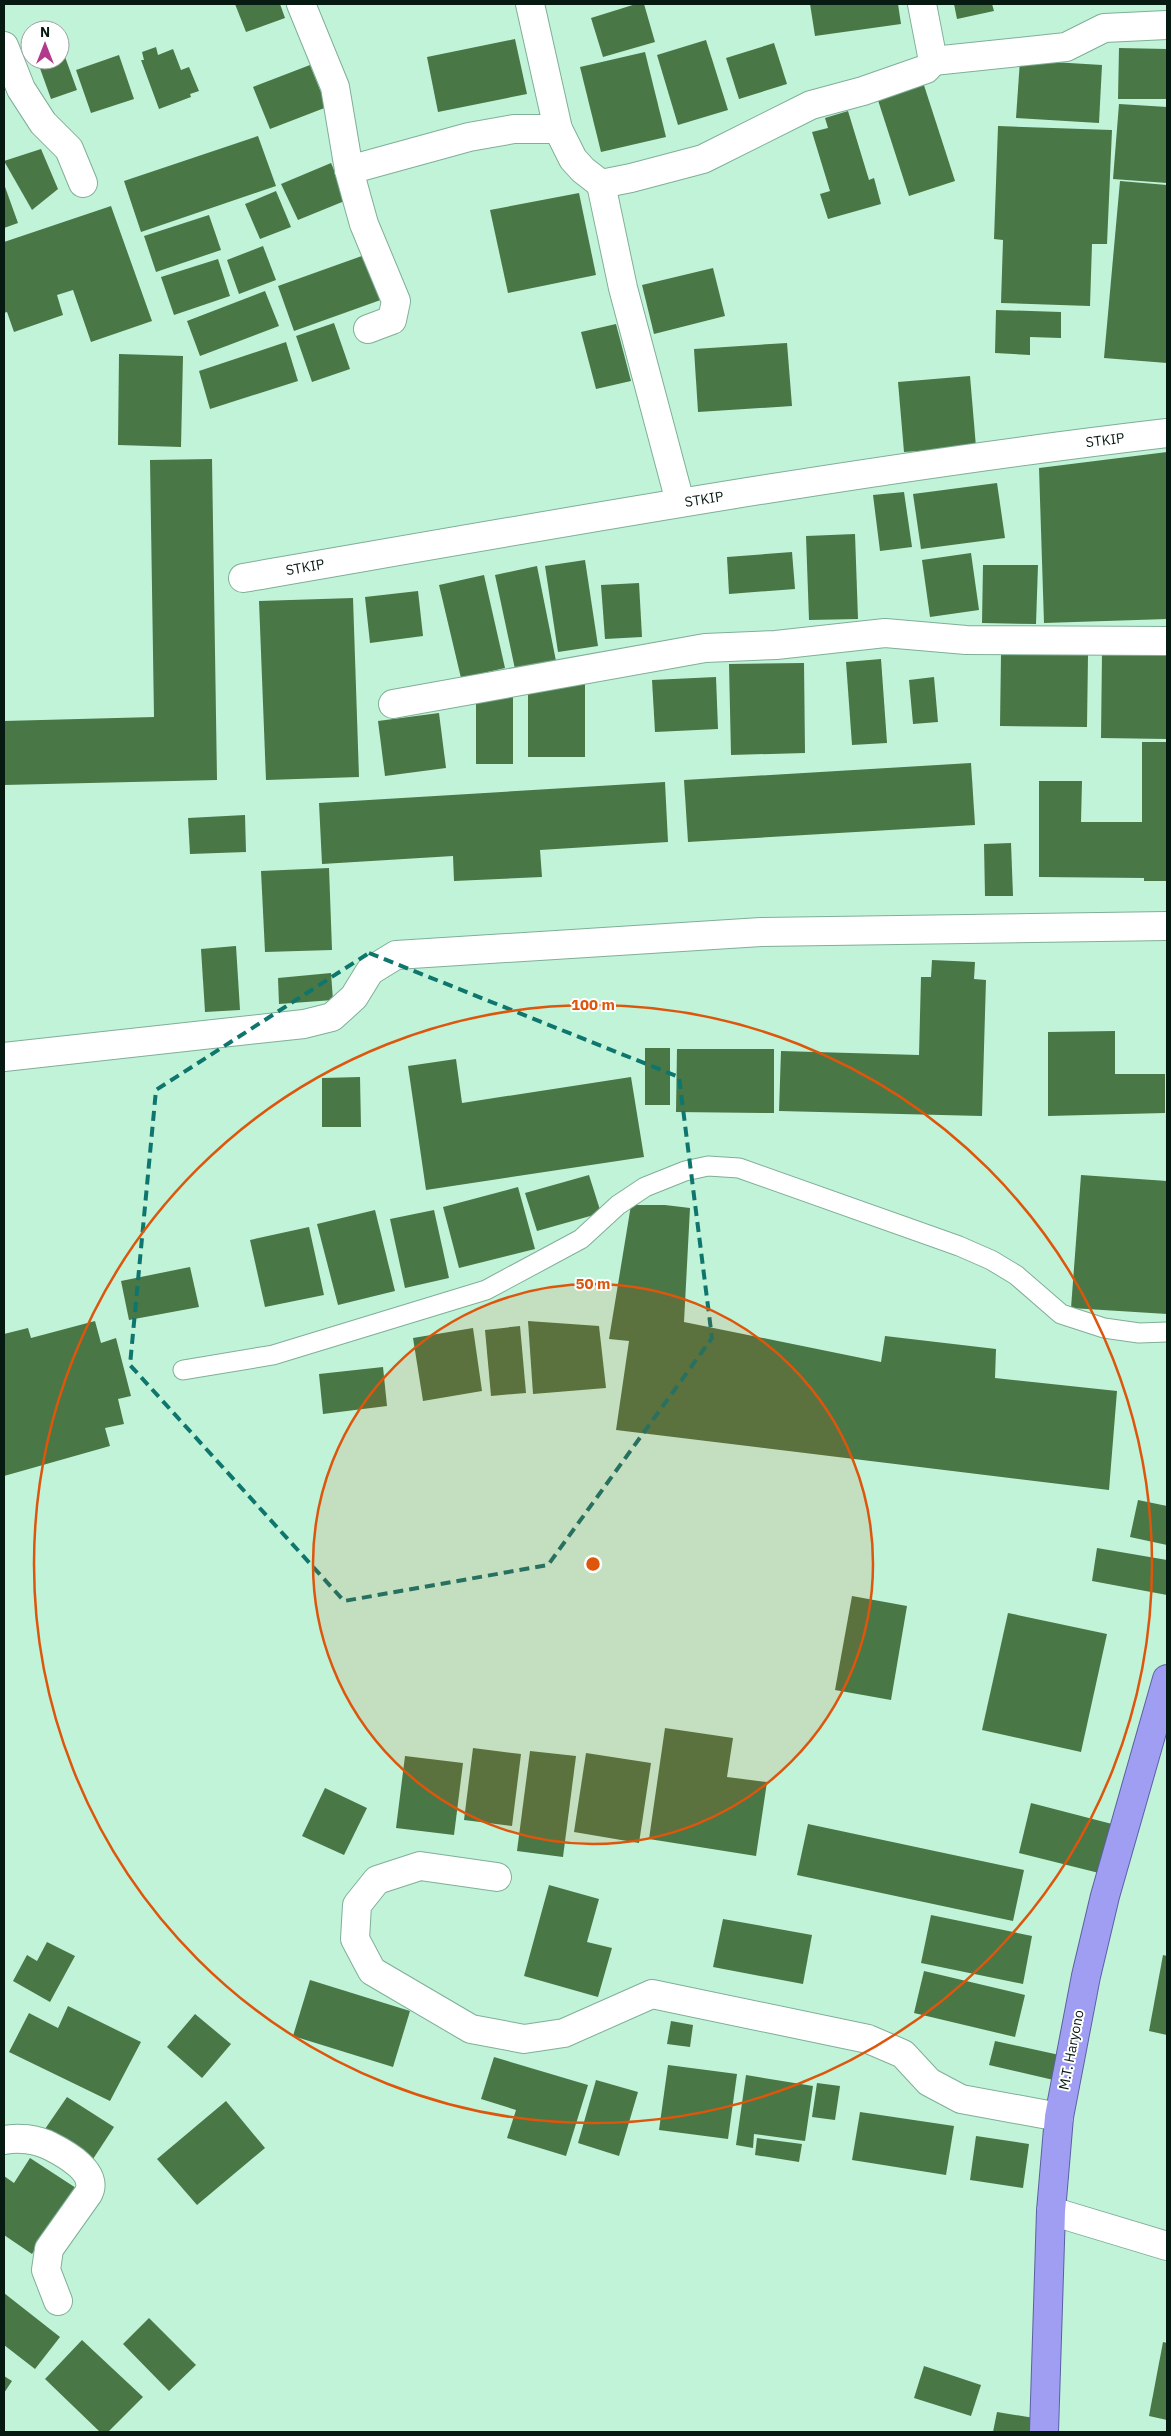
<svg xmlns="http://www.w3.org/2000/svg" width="1171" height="2436" font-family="'IBM Plex Sans',sans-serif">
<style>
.building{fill:#497746}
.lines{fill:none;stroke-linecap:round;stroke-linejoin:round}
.service-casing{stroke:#7faf97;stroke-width:21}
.minor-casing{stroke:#7faf97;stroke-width:30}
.trunk-casing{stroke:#5b60a1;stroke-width:30}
.service{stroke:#fff;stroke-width:19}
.minor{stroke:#fff;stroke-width:28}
.trunk{stroke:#a09ef2;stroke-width:28}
.marked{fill:none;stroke:#0f766e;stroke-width:4;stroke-dasharray:10 6;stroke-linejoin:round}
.ring{fill:none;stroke:#dd560c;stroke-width:2.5}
.labels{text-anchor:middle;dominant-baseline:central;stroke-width:4;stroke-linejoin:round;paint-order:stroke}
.street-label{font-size:14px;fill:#071a11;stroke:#fff}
.centre{fill:#dd560c;stroke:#fff;stroke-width:2.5}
.ring-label{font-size:15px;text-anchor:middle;font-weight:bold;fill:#dd560c;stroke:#fff;stroke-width:4;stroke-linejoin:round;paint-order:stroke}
</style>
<rect width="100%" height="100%" fill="#c1f3d9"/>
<!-- building -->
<g class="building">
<polygon points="235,4 280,4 285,18 246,32"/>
<polygon points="636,4 644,4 655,42 603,57 591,18"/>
<polygon points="810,4 898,4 901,24 815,36"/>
<polygon points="954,4 992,4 994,11 957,19"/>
<polygon points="515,39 527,94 438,112 427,57"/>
<polygon points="706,40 728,110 678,125 657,55"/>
<polygon points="60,43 77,90 51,99 37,60 60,60"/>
<polygon points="774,43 787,84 739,99 726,58"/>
<polygon points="156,47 158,55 173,49 181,70 189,67 199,91 190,94 191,97 159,109 141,60 144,60 142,52"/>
<polygon points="1119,48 1167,49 1167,99 1118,99"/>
<polygon points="645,52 666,137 601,152 580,67"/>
<polygon points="119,55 134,99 91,113 76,70"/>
<polygon points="1020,60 1102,65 1099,123 1016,118"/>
<polygon points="310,65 327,107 270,129 253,87"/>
<polygon points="921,76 955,181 909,196 875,91"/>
<polygon points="1119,104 1167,107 1167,183 1113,179"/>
<polygon points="848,111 869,180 874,178 881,204 828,219 820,194 830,191 812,132 828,128 825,118"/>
<polygon points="998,126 1112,130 1107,244 1092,244 1090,306 1001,303 1003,240 994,239"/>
<polygon points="258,136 276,186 141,232 124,181"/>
<polygon points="41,149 58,189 32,210 4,161"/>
<polygon points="331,163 347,200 298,220 281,184"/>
<polygon points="1120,181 1167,185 1167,363 1104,358"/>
<polygon points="4,184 18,223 4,228"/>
<polygon points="276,191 291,227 260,239 245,204"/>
<polygon points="579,193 596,275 508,293 490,210"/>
<polygon points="111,206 152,321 91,342 73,290 57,295 63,315 14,332 7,312 4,313 4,242"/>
<polygon points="209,215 221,250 156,272 144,236"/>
<polygon points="263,246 276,280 239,294 227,260"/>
<polygon points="373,252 389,297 294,331 278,286"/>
<polygon points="218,259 230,296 174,315 161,277"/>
<polygon points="713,268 725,316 654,334 642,285"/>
<polygon points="265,291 279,326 200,356 187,321"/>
<polygon points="996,310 1061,312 1061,338 1030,337 1030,355 995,353"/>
<polygon points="334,323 350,369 312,382 296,336"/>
<polygon points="616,324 631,381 596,389 581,332"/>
<polygon points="286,342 298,381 210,409 199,371"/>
<polygon points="787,343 792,406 698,412 694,349"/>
<polygon points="119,354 183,356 181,447 118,445"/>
<polygon points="970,376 976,447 904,452 898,382"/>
<polygon points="1167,452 1167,619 1044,623 1039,468"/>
<polygon points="212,459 217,780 4,785 4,721 154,717 150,460"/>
<polygon points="997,483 1005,538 921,549 913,494"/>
<polygon points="904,492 912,547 880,551 873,495"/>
<polygon points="855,534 858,619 809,620 806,536"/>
<polygon points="792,552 795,589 729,594 727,557"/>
<polygon points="971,553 979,610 930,617 922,560"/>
<polygon points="585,560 598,646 558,652 545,566"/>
<polygon points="983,565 1038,565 1036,624 982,623"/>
<polygon points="537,566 556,661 515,669 495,575"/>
<polygon points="484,575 505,668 461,678 439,585"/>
<polygon points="639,583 642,637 605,639 601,585"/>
<polygon points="418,591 423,636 370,643 365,597"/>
<polygon points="353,598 359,777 266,780 259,601"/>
<polygon points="1102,653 1167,654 1167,739 1101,738"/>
<polygon points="1001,654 1088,655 1087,727 1000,726"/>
<polygon points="881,659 887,743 852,745 846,662"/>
<polygon points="804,663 805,753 731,755 729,664"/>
<polygon points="716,677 718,729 655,732 652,680"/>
<polygon points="934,677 938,722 913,724 909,680"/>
<rect x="528" y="681" width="57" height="76"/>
<rect x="476" y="696" width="37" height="68"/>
<polygon points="439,713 446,768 385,776 378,721"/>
<polygon points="1142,742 1167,742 1167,881 1144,881 1144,878 1039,877 1039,781 1082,781 1081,822 1142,822"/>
<polygon points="971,763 975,825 688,842 684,780"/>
<polygon points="665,782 668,842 540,850 542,877 454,881 453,856 322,864 319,803"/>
<polygon points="245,815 246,852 190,854 188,818"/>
<polygon points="1011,843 1013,896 985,896 984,844"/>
<polygon points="329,868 332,950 265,952 261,871"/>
<polygon points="236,946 240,1010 205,1012 201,949"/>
<polygon points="932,960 975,962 974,979 986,980 982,1116 779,1111 781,1051 919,1055 921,977 931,977"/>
<polygon points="331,973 333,1000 279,1004 278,978"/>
<polygon points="1115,1031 1115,1074 1165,1074 1165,1113 1048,1116 1048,1032"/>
<rect x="645" y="1048" width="25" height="57"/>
<polygon points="677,1049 774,1049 774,1113 676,1112"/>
<polygon points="456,1059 462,1103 631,1077 644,1157 426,1190 408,1066"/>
<polygon points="360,1077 361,1127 322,1127 322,1078"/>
<polygon points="589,1175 601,1213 537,1231 525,1193"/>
<polygon points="1081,1175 1167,1181 1167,1314 1071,1308"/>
<polygon points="518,1187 535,1249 459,1268 443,1207"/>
<polygon points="631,1205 665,1205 690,1208 684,1322 881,1362 885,1336 996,1349 995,1378 1117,1391 1109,1490 616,1430 629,1341 609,1339"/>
<polygon points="375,1210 395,1291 338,1305 317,1224"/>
<polygon points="434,1210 449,1278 405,1288 390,1219"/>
<polygon points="309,1227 324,1295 265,1307 250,1240"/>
<polygon points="190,1267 199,1307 129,1320 121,1281"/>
<polygon points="95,1321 101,1343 116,1338 131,1396 118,1399 124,1424 105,1428 110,1446 4,1476 4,1334 28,1328 31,1338"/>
<polygon points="528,1321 599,1326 606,1388 533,1394"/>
<polygon points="520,1326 526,1393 491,1396 485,1330"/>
<polygon points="473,1328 482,1391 423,1401 413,1338"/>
<polygon points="383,1367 387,1406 323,1414 319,1374"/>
<polygon points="1138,1500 1167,1506 1167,1545 1130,1537"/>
<polygon points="1097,1548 1167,1560 1167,1595 1092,1581"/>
<polygon points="852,1596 907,1606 891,1700 835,1690"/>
<polygon points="1008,1613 1107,1634 1081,1752 982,1730"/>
<polygon points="665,1728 733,1738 727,1777 767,1782 756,1856 649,1839"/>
<polygon points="473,1748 521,1754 512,1826 464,1820"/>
<polygon points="530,1751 576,1756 563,1857 517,1851"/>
<polygon points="586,1753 651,1763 639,1843 574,1832"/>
<polygon points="405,1756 463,1763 454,1835 396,1828"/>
<polygon points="325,1788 367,1808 344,1855 302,1836"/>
<polygon points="1031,1803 1112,1824 1099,1873 1019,1853"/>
<polygon points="808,1824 1024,1870 1013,1921 797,1875"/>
<polygon points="549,1885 599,1899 587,1942 612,1948 598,1997 524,1976"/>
<polygon points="931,1915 1032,1936 1023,1984 921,1963"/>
<polygon points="723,1919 812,1935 803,1984 713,1967"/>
<polygon points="47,1942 75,1956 50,2002 13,1981 27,1955 37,1961"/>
<polygon points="1163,1955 1167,1956 1167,2035 1149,2031"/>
<polygon points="924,1971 1025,1995 1015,2037 914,2013"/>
<polygon points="310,1980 410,2011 393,2067 293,2036"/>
<polygon points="68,2006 141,2042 110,2101 9,2052 29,2013 58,2028"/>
<polygon points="195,2014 231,2044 202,2078 167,2047"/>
<polygon points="671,2021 693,2025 690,2047 667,2044"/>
<polygon points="995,2041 1064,2056 1058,2081 989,2065"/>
<polygon points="494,2057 588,2085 566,2156 507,2138 516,2110 481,2099"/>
<polygon points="668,2065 737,2074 728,2139 659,2130"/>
<polygon points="746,2075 813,2086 805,2141 754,2134 753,2148 736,2145"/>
<polygon points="596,2080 638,2092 619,2156 578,2143"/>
<polygon points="817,2083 840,2086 835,2120 812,2117"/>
<polygon points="67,2097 114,2127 93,2159 45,2129"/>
<polygon points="226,2101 265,2148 197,2205 157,2159"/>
<polygon points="860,2112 954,2126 946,2175 852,2160"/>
<polygon points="976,2136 1029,2144 1023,2188 970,2180"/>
<polygon points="757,2138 802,2144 799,2162 755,2155"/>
<polygon points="30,2158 76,2188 32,2254 4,2235 4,2176 14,2183"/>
<polygon points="4,2293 60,2337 35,2369 4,2345"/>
<polygon points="149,2318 196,2365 169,2391 123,2344"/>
<polygon points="82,2340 143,2397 108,2432 100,2432 45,2379"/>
<polygon points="1163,2342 1167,2343 1167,2420 1149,2416"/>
<polygon points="924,2366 981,2385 971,2416 914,2398"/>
<polygon points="4,2376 12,2381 4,2393"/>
<polygon points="997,2412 1034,2418 1031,2432 993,2432"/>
</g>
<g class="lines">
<!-- service casing -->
<g class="service-casing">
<polyline id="service" points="183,1370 273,1355 486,1290 581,1239 618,1205 645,1187 685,1171 708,1166 739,1168 959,1246 991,1260 1016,1275 1061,1314 1104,1328 1139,1333 1167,1332"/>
</g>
<!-- minor casing -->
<g class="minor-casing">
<g id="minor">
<polyline points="301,4 335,87 349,170 357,199 364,224 396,301 392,320 368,329"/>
<polyline points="530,4 558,129 573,159 583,170 601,184 631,178 703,159 811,105 863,91 926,69 933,61 922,4"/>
<polyline points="4,46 21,89 43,123 69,149 83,183"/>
<polyline points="933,61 1066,47 1104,28 1167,25"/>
<polyline points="349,170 469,137 514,129 558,129"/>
<polyline points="601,184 623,288 680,502"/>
<path d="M243,578C550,525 857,469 1167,433"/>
<polyline points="393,704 705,648 776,645 885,633 966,640 1167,641"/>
<polyline points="4,1057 304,1024 332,1017 354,997 370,971 396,955 761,932 1167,926"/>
<polyline points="497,1877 420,1866 377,1880 357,1905 355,1939 372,1971 471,2029 524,2039 564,2033 652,1994 868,2039 903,2054 929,2082 961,2099 1059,2117"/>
<path d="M4,2140C18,2137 36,2139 50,2146C66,2154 100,2173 88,2194L49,2249L46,2270L58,2301"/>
<polyline points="1051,2211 1167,2246"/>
</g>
</g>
<!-- trunk casing -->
<g class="trunk-casing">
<polyline id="trunk" points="1044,2432 1051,2211 1059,2117 1086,1976 1105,1896 1167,1679"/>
</g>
<!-- service -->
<use href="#service" class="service"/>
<!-- minor -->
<use href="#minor" class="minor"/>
<!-- trunk -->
<use href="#trunk" class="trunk"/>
</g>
<!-- marked area -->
<path class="marked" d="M369,953L679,1077L712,1338L548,1565L344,1601L130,1365L156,1090Z"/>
<!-- distance rings -->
<circle cx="593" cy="1564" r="280" fill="#dd560c" fill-opacity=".12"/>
<g class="ring">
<circle cx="593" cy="1564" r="280"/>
<circle cx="593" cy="1564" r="559"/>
</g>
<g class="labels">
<!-- street labels -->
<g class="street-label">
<text transform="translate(1105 440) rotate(-7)">STKIP</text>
<text transform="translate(704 499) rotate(-9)">STKIP</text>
<text transform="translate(305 567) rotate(-10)">STKIP</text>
<text transform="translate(1071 2050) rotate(-79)">M.T. Haryono</text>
</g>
</g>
<circle cx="593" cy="1564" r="8" class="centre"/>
<g class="ring-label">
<text x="593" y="1010">100 m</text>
<text x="593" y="1289">50 m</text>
</g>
<!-- border -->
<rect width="1171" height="2436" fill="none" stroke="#071a11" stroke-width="10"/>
<!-- north arrow -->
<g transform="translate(45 45)"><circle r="24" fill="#ffffff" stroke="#9ca3a0"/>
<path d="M0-4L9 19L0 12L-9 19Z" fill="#b3398d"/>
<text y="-8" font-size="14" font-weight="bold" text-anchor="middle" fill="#071a11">N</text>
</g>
</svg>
